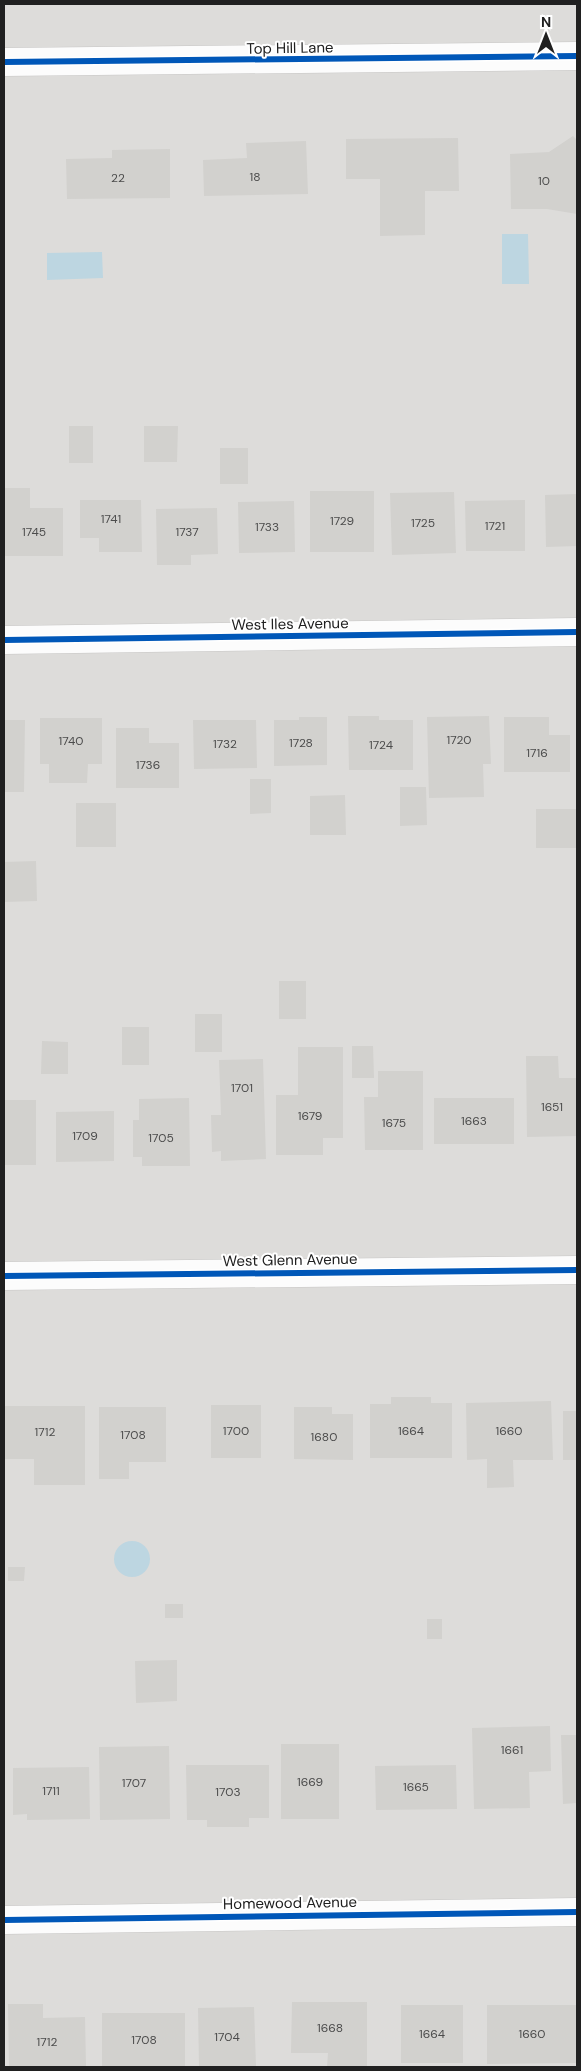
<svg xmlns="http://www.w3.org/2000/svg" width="581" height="2071" font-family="'DM Sans',sans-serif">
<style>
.residential{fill:#dddcda}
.water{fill:#bdd6e1}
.building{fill:#d2d1ce}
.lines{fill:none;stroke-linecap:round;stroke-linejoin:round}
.minor-casing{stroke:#c7c6c5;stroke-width:29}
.minor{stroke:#fcfcfc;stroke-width:28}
.cycleway-casing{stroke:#fff;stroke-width:9}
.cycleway{stroke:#0057b8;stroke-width:6}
.labels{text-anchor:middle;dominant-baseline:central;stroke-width:4;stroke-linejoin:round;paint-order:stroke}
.number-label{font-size:12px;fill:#4c4c4c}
.street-label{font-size:15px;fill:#202020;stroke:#fff}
</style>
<rect width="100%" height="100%" fill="#eeede9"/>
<!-- residential -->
<rect class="residential" x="4" y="4" width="573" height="2063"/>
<!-- water -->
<g class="water">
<polygon points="502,234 528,234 529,284 502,284"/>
<polygon points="102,252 103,278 47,280 47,253"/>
<circle cx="132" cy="1559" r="18"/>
</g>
<!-- building -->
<g class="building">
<polygon points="573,136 577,140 577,214 547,209 511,209 510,154 549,152"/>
<polygon points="458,138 459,191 425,191 425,235 380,236 380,179 346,179 346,139"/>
<polygon points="306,141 308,194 204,196 203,160 247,158 246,143"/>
<polygon points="170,149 170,198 67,199 66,159 112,158 112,150"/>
<rect x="69" y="426" width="24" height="37"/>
<polygon points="144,426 178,426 177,462 144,462"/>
<rect x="220" y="448" width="28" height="36"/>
<polygon points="4,488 30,488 30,508 63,508 63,556 4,556"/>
<rect x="310" y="491" width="64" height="61"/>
<polygon points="454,492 456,553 392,555 390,493"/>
<polygon points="577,494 577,546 546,547 545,495"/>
<polygon points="80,500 141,500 142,552 99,552 99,538 80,538"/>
<polygon points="525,500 525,551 466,551 465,501"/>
<polygon points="294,501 295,552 239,553 238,502"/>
<polygon points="217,508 218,554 191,555 191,565 157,565 156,509"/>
<polygon points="348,716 379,716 379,720 413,720 413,770 349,770"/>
<polygon points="489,716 491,764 483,764 484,797 429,798 427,717"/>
<polygon points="299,717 327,717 327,765 274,766 274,720 299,720"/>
<polygon points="504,717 549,717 549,735 570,735 570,772 504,772"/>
<polygon points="40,718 102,718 102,764 88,764 87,783 49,783 49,764 40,764"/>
<polygon points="4,720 25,720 24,792 4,792"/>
<polygon points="193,720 256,720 257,768 194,769"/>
<polygon points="116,728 149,728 149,743 179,743 179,788 116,788"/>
<polygon points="250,779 271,779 271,813 250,814"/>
<polygon points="400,787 426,787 427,825 400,826"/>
<polygon points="345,795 346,835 310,835 310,796"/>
<rect x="76" y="803" width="40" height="44"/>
<rect x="536" y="809" width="41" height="39"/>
<polygon points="36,861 37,901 4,902 4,862"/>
<rect x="279" y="981" width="27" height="38"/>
<rect x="195" y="1014" width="27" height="38"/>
<rect x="122" y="1027" width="27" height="38"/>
<polygon points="42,1041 68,1042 68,1074 41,1074"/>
<polygon points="352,1046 373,1046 374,1078 352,1078"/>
<polygon points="298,1047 343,1047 343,1138 323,1138 323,1155 276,1155 276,1095 298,1095"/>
<polygon points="526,1056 558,1056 559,1078 577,1078 577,1136 527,1137"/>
<polygon points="263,1059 266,1159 221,1161 221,1151 212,1152 211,1115 221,1115 219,1060"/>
<polygon points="378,1071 423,1071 423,1150 365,1150 364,1097 378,1097"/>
<polygon points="189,1098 190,1166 142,1166 142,1157 133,1157 133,1120 139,1120 139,1099"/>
<rect x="434" y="1098" width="80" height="46"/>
<rect x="4" y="1100" width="32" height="65"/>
<polygon points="114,1111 114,1161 56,1162 56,1112"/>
<polygon points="391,1397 431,1397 431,1403 452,1403 452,1458 370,1458 370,1404 391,1404"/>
<polygon points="551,1401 553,1460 513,1460 514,1487 487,1488 487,1459 467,1460 466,1403"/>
<rect x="211" y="1405" width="50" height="53"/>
<polygon points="5,1406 85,1406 85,1485 34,1485 34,1459 5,1459"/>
<polygon points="99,1407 166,1407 166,1462 129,1462 129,1479 99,1479"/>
<polygon points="294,1407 332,1407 332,1414 353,1414 353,1460 294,1459"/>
<rect x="563" y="1411" width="14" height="49"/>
<polygon points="8,1567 25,1567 24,1581 8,1581"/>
<rect x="165" y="1604" width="18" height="14"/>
<rect x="427" y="1619" width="15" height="20"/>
<polygon points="177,1660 177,1701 136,1703 135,1661"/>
<polygon points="550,1726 551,1771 529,1772 530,1808 474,1809 472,1728"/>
<polygon points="561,1735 577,1735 577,1803 563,1804"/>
<rect x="281" y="1744" width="58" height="75"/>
<polygon points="169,1746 170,1819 100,1820 99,1747"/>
<polygon points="186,1765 269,1765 269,1818 249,1818 249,1827 207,1827 207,1820 187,1820"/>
<polygon points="456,1765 457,1809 376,1810 375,1766"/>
<polygon points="89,1767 90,1819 27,1820 27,1814 13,1815 13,1768"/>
<polygon points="292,2002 367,2002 367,2067 327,2067 328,2053 291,2053"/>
<polygon points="8,2004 43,2004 43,2018 85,2017 86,2066 9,2067"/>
<rect x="401" y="2005" width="62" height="58"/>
<polygon points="487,2005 576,2005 576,2063 487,2064"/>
<polygon points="254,2007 256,2066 199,2067 198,2008"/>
<rect x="102" y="2013" width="83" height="54"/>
</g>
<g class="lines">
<!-- minor casing -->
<g class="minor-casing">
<g id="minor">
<polyline points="4,62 577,56"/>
<polyline points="4,640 577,632"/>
<polyline points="4,1276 577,1270"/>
<polyline points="4,1920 577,1912"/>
</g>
</g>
<!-- minor -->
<use href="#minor" class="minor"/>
<!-- cycleway casing -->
<g class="cycleway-casing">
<g id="cycleway">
<polyline points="4,62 577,56"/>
<polyline points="4,640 577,632"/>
<polyline points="4,1276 577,1270"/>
<polyline points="4,1920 577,1912"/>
</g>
</g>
<!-- cycleway -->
<use href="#cycleway" class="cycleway"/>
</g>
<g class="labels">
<!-- number labels -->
<g class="number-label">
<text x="255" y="177">18</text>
<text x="118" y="178">22</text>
<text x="544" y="181">10</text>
<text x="111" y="519">1741</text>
<text x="342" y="521">1729</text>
<text x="423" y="523">1725</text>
<text x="495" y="526">1721</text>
<text x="267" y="527">1733</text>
<text x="34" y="532">1745</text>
<text x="187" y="532">1737</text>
<text x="459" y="740">1720</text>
<text x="71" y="741">1740</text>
<text x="301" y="743">1728</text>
<text x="225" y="744">1732</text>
<text x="381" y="745">1724</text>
<text x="537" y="753">1716</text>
<text x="148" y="765">1736</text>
<text x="242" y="1088">1701</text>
<text x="552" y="1107">1651</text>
<text x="310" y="1116">1679</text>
<text x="474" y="1121">1663</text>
<text x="394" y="1123">1675</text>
<text x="85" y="1136">1709</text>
<text x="161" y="1138">1705</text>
<text x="236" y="1431">1700</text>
<text x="411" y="1431">1664</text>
<text x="509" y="1431">1660</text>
<text x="45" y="1432">1712</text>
<text x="133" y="1435">1708</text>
<text x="324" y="1437">1680</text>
<text x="512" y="1750">1661</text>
<text x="310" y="1782">1669</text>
<text x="134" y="1783">1707</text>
<text x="416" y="1787">1665</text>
<text x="51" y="1791">1711</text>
<text x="228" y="1792">1703</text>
<text x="330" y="2028">1668</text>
<text x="432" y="2034">1664</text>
<text x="532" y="2034">1660</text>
<text x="227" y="2037">1704</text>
<text x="144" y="2040">1708</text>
<text x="47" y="2042">1712</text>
</g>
<!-- street labels -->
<g class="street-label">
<text transform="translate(290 48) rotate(-1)">Top Hill Lane</text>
<text transform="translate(290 624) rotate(-1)">West Iles Avenue</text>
<text transform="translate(290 1260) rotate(-1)">West Glenn Avenue</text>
<text transform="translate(290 1903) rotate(-1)">Homewood Avenue</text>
</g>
</g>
<!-- border -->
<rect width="581" height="2071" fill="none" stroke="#202020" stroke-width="10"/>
<!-- north arrow -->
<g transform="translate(546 35)" stroke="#ffffff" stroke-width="4" paint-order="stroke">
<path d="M0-4L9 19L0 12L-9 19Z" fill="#202020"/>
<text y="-8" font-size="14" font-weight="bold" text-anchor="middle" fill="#202020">N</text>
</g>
</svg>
